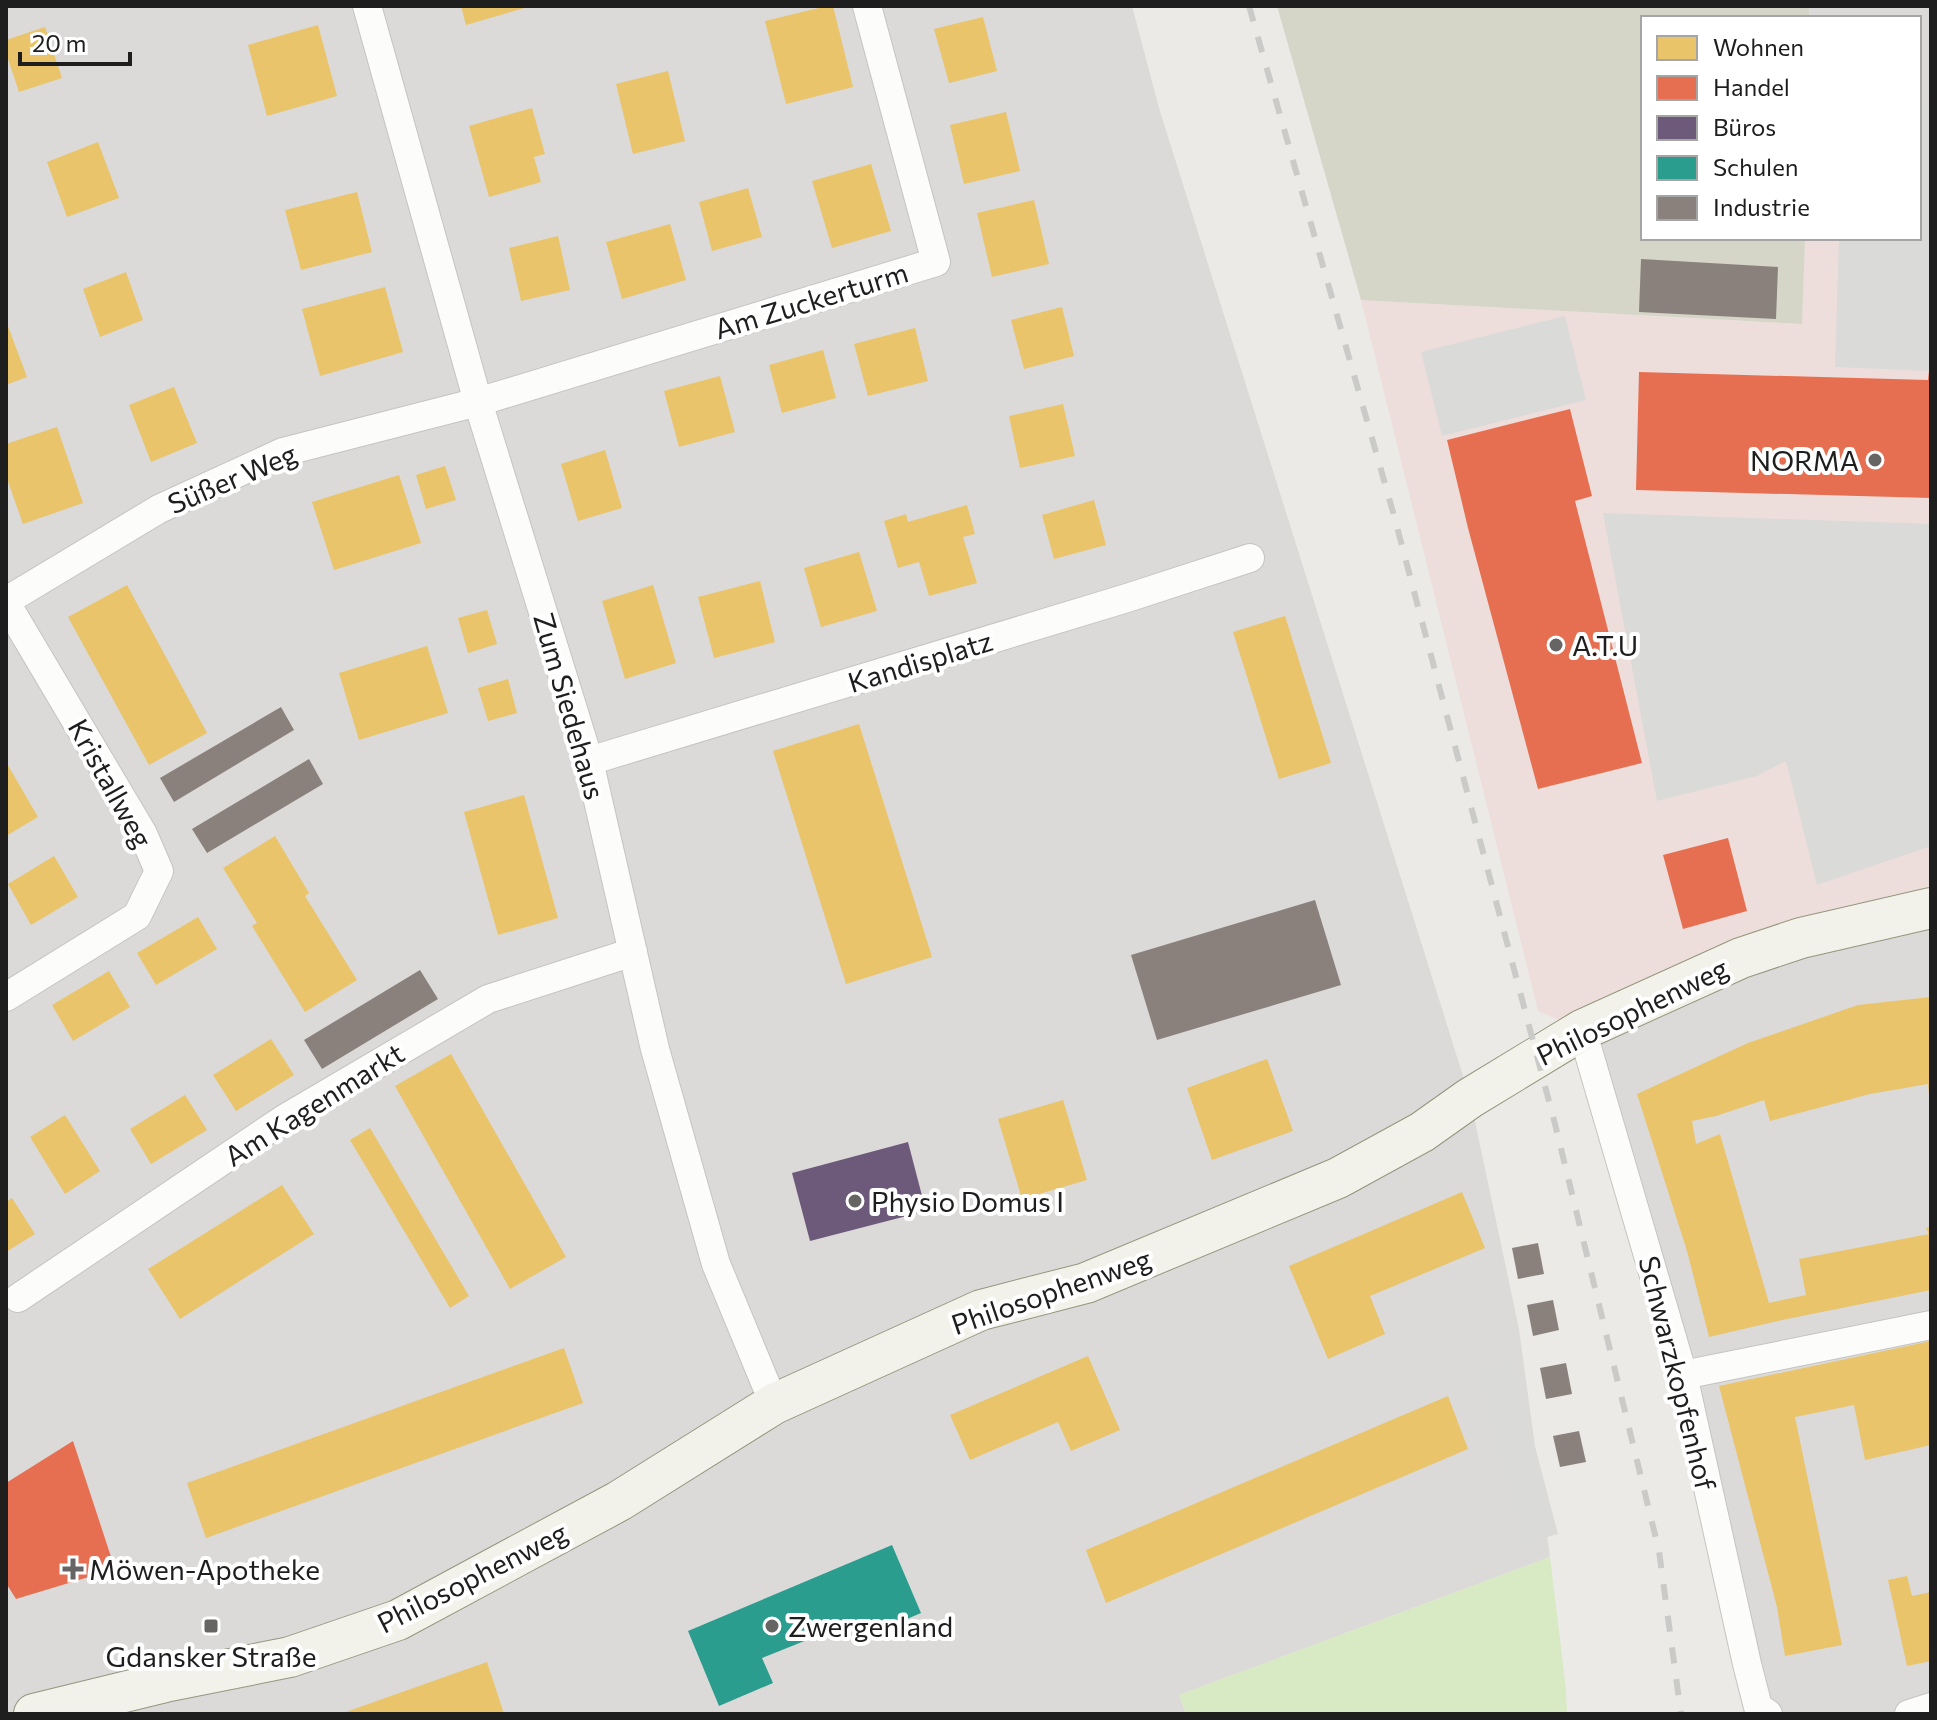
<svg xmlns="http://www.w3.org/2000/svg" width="1937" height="1720" font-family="Commissioner,sans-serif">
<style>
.residential{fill:#dbdad8}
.commercial{fill:#eededb}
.religious{fill:#dadad8}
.construction{fill:#d5d5c8}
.grass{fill:#d8eac4}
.homes{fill:#e9c46a}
.shops{fill:#e76f51}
.offices{fill:#6d597a}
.schools{fill:#2a9d8f}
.industry{fill:#8a817c}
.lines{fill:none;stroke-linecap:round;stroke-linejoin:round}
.street-casing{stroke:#c5c4c2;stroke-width:30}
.secondary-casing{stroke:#94967e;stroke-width:42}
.street{stroke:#fcfcfb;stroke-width:28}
.secondary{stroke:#f3f2ea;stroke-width:40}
.rail{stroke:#cacac9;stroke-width:6;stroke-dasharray:16 16;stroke-linecap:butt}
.poi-dot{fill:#666564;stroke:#fff;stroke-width:3}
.labels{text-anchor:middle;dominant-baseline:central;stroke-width:8;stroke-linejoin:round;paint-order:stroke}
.street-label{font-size:28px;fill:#1e1e1e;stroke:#fff}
.poi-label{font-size:28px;fill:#1e1e1e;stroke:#fff;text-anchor:start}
</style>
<rect width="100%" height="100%" fill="#eceae6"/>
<!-- residential -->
<g class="residential">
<polygon points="6,6 1132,6 1159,108 1470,1098 1519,1329 1550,1557 1179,1695 1186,1714 6,1714"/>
<polygon points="1809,6 1931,6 1931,106 1919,106 1919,18 1809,18"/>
<polygon points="1931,924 1931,1707 1909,1714 1768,1714 1587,1047 1748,971"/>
</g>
<!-- commercial -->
<polygon class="commercial" points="1919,106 1931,106 1931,908 1582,1030 1538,1011 1361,300 1802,324 1805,238 1919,238"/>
<!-- religious -->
<g class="religious">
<polygon points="1919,106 1931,106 1931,278 1929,371 1835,367 1839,238 1919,238"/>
<polygon points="1565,316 1586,400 1442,436 1421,352"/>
<polygon points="1603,513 1931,524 1931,846 1817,885 1786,761 1757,776 1657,801"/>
<polygon points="1512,1359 1558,1534 1523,1544 1476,1368"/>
</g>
<!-- construction -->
<polygon class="construction" points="1277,6 1809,6 1809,18 1643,18 1643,238 1805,238 1802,324 1361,300"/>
<!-- grass -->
<polygon class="grass" points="1550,1557 1566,1689 1567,1714 1186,1714 1179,1695"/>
<!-- homes -->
<g class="homes">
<polygon points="461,6 528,6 528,7 466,25"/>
<polygon points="827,6 833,6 853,87 786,104 765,21"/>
<polygon points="983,17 997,71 949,83 934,29"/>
<polygon points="318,25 337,96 267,116 248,45"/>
<polygon points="45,27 62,78 19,92 6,53 6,40"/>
<polygon points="668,71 685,141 633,154 616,84"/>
<polygon points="532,108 545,154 534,157 541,182 489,197 469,126"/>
<polygon points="1006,112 1020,171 964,184 950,125"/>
<polygon points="98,142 119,198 67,217 47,162"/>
<polygon points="871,164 891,231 832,248 812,181"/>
<polygon points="748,188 762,237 712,251 699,202"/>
<polygon points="357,192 372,252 301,270 285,210"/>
<polygon points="1034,200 1049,264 992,277 977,213"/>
<polygon points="670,224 686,280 622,299 606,242"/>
<polygon points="558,236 570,290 521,301 509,248"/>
<polygon points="126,272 143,320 100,337 83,289"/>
<polygon points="385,287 403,352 320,376 302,309"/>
<polygon points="1062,307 1074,356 1024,369 1011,320"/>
<polygon points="6,321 27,377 6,385"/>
<polygon points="915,328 928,381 868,396 854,344"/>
<polygon points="823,350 836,398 782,413 769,365"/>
<polygon points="720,376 735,432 679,447 664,391"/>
<polygon points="174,387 197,443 151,462 129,405"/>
<polygon points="1063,404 1075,456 1020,468 1009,416"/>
<polygon points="57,427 83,503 23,524 6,476 6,444"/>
<polygon points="605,450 622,508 578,521 561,464"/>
<polygon points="445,466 456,500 426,509 416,475"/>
<polygon points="399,475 421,543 334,570 312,502"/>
<polygon points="1094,500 1106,545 1054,559 1042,515"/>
<polygon points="967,505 975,534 963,537 977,583 929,596 919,562 898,568 884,521 906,514 908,522"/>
<polygon points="859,552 877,611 821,627 804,568"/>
<polygon points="760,581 775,642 714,658 698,597"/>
<polygon points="127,585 207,733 149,765 68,617"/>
<polygon points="653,585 676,663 625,679 602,601"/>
<polygon points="487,610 497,644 468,653 458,618"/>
<polygon points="1285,616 1331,763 1279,779 1233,632"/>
<polygon points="427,646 448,713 359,740 339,673"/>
<polygon points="508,679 517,713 488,721 478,688"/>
<polygon points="859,724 932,957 846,984 773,751"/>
<polygon points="6,762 38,817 6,836"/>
<polygon points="524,795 558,918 498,935 464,812"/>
<polygon points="275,836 309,893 305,896 357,980 305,1012 252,926 257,923 223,868"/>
<polygon points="54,856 78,897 31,925 8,884"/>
<polygon points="198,917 217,949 156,985 137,953"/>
<polygon points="109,971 130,1007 73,1041 52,1005"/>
<polygon points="1931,997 1931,1094 1929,1094 1928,1084 1870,1094 1770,1121 1764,1100 1716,1116 1692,1121 1696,1144 1720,1134 1769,1303 1806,1295 1799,1259 1929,1234 1926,1228 1931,1227 1931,1290 1787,1319 1709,1337 1687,1251 1637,1094 1748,1043 1858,1005"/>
<polygon points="271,1039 294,1075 236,1111 213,1075"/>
<polygon points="451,1054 566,1257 510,1289 395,1086"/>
<polygon points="1267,1059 1293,1131 1212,1160 1187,1088"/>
<polygon points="185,1095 207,1130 151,1164 130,1129"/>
<polygon points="1063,1100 1087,1180 1022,1199 998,1119"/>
<polygon points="65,1115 100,1171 65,1194 30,1137"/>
<polygon points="370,1128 469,1296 450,1308 350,1140"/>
<polygon points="282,1185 314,1234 180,1319 148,1269"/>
<polygon points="1462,1192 1485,1248 1370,1296 1385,1334 1328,1359 1289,1266"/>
<polygon points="12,1198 35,1234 6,1252 6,1202"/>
<polygon points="1931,1341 1931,1445 1865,1460 1854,1405 1795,1417 1842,1645 1785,1656 1777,1607 1719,1386"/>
<polygon points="564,1348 583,1403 206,1538 187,1483"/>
<polygon points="1088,1356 1120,1430 1071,1451 1058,1422 970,1460 950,1415"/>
<polygon points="1448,1396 1468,1449 1106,1603 1086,1550"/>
<polygon points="1907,1576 1912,1596 1931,1592 1931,1661 1907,1666 1888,1580"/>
<polygon points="487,1662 504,1714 340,1714"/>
</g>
<!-- shops -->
<g class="shops">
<polygon points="1929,371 1931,371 1931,498 1636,490 1639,372 1928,380"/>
<polygon points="1570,409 1592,496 1575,501 1642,763 1538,789 1468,528 1447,440"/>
<polygon points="1728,838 1747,911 1683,929 1663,855"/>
<polygon points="73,1441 115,1569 16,1599 6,1583 6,1483"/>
</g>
<!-- offices -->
<polygon class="offices" points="908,1142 926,1211 810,1241 792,1173"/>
<!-- schools -->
<polygon class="schools" points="892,1545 921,1613 865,1637 857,1620 762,1658 773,1683 719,1706 688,1631"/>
<!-- industry -->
<g class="industry">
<polygon points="1641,259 1778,267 1776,319 1639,312"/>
<polygon points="281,707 294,730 174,802 160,778"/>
<polygon points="309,759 323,784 207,853 192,829"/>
<polygon points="1315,900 1341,985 1157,1040 1131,955"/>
<polygon points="420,970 438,999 322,1069 304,1040"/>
<polygon points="1538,1243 1544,1274 1518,1279 1512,1248"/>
<polygon points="1553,1300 1559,1330 1533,1336 1527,1305"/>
<polygon points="1566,1363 1572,1394 1546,1399 1540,1368"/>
<polygon points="1579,1431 1586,1462 1560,1467 1553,1436"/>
</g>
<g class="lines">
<!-- street casing -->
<g class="street-casing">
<g id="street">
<polyline points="367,6 478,402 589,761 655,1049 716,1264 774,1404"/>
<polyline points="6,601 159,509 283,452 478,402 936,262 867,6"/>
<polyline points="6,603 143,834 159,871 137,916 6,997"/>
<polyline points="589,761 1127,598 1250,558"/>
<polyline points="1582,1030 1683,1375 1747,1664 1758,1707 1768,1714"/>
<polyline points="18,1298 284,1119 488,999 633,952"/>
<polyline points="1683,1375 1931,1325"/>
<polyline points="1909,1714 1931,1707"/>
</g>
</g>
<!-- secondary casing -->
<g class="secondary-casing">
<polyline id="secondary" points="34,1714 165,1682 290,1657 398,1620 619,1501 774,1404 981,1310 1086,1283 1338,1178 1422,1132 1470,1098 1582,1030 1741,958 1801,938 1931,908"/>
</g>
<!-- street -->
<use href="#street" class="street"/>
<!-- secondary -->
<use href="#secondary" class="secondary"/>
<!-- rail -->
<polyline class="rail" points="1249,6 1393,512 1555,1124 1659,1551 1681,1714"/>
</g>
<!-- markers -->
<g class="poi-dot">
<circle cx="1875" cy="460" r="8"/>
<circle cx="1556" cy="645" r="8"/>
<circle cx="855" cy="1201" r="8"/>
<path d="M69 1557h8v8h8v8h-8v8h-8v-8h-8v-8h8z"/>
<rect x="203" y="1618" width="16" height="16" rx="4"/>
<circle cx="772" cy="1626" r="8"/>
</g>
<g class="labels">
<!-- street labels -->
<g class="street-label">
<text transform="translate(811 300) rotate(-17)">Am Zuckerturm</text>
<text transform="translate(232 478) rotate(-23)">Süßer Weg</text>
<text transform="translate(920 661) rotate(-17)">Kandisplatz</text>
<text transform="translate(570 706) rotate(74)">Zum Siedehaus</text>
<text transform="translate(111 783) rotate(61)">Kristallweg</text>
<text transform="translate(1632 1011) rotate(-26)">Philosophenweg</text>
<text transform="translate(314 1104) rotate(-32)">Am Kagenmarkt</text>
<text transform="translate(1051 1291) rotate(-19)">Philosophenweg</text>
<text transform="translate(1678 1373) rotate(76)">Schwarzkopfenhof</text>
<text transform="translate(472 1577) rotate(-27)">Philosophenweg</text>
</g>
<!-- poi labels -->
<g class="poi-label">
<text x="1859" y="460" text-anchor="end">NORMA</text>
<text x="1572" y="645">A.T.U</text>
<text x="871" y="1201">Physio Domus I</text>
<text x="89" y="1569">Möwen-Apotheke</text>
<text x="788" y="1626">Zwergenland</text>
<text x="211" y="1656" text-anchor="middle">Gdansker Straße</text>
</g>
</g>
<!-- border -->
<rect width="1937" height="1720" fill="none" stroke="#1e1e1e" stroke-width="16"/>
<!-- legend -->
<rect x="1641" y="16" width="280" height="224" fill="#ffffff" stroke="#a5a5a5" stroke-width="2"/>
<rect x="1657" y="36" width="40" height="24" fill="#e9c46a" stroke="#a5a5a5" stroke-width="2"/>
<text x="1713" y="56" font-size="24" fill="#1e1e1e">Wohnen</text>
<rect x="1657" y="76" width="40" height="24" fill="#e76f51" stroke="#a5a5a5" stroke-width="2"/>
<text x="1713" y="96" font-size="24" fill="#1e1e1e">Handel</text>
<rect x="1657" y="116" width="40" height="24" fill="#6d597a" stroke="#a5a5a5" stroke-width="2"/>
<text x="1713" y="136" font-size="24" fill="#1e1e1e">Büros</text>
<rect x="1657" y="156" width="40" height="24" fill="#2a9d8f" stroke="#a5a5a5" stroke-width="2"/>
<text x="1713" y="176" font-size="24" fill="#1e1e1e">Schulen</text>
<rect x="1657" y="196" width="40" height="24" fill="#8a817c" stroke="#a5a5a5" stroke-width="2"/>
<text x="1713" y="216" font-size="24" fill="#1e1e1e">Industrie</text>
<!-- scale -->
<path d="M20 52v12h110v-12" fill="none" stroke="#1e1e1e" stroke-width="4"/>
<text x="32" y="52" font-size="24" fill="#1e1e1e" stroke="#ffffff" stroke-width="6" paint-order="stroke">20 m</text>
</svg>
